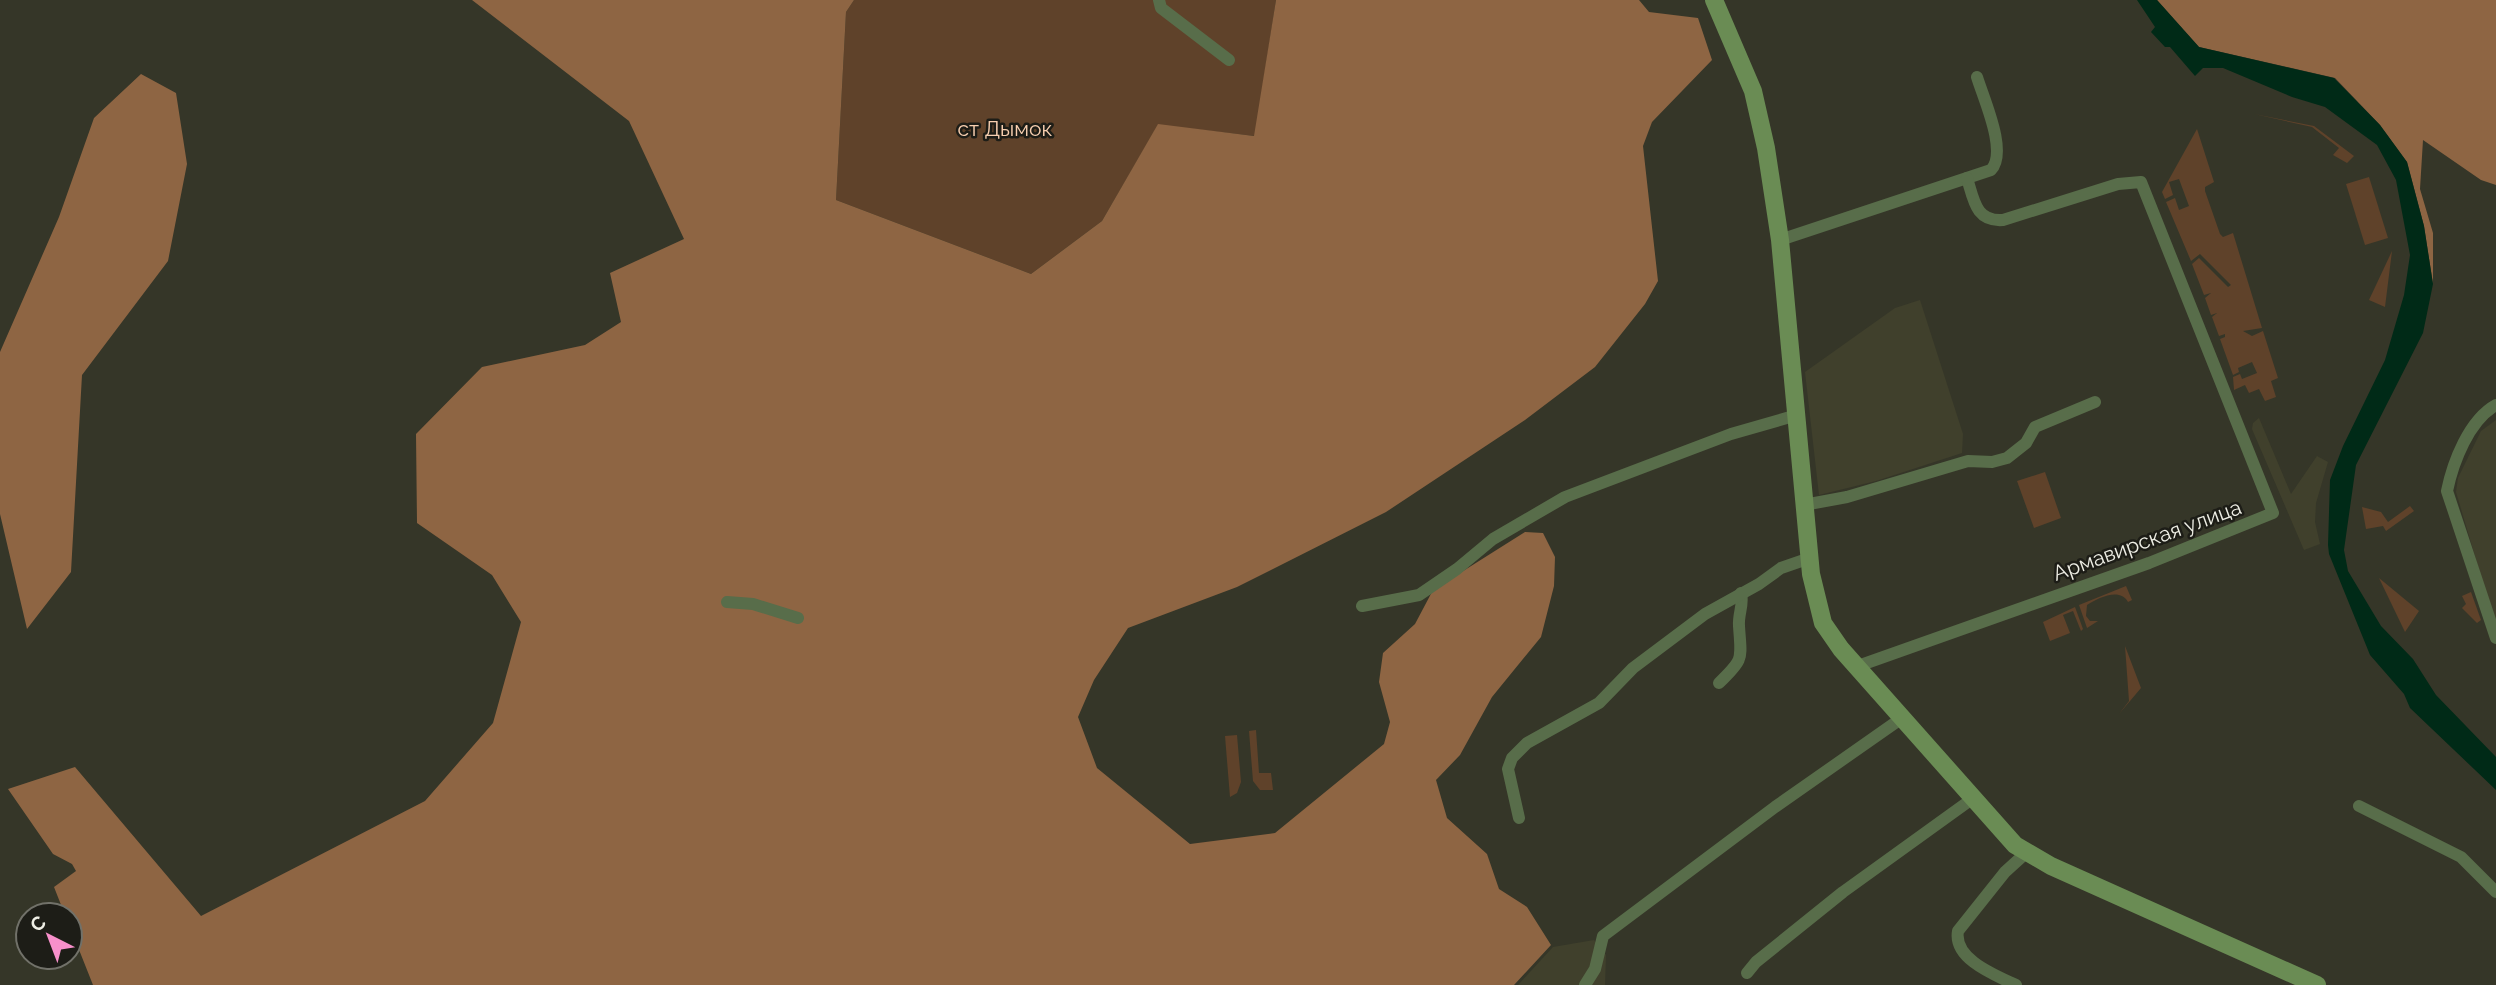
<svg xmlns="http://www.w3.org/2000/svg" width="2496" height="985" font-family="Raleway,sans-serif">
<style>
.built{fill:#40402c}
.green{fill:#5f422a}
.forest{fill:#8e6543}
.water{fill:#002a17}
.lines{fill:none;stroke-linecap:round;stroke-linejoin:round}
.minor{stroke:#586d4a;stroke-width:12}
.secondary{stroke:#6a8c54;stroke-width:18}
.labels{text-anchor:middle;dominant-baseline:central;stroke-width:5;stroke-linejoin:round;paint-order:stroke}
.park-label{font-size:21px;fill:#f8cfb0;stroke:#1d1d17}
.street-label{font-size:21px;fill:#eeeee5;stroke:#1d1d17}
</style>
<rect width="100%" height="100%" fill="#353628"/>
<!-- built -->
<g class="built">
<polygon points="1920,300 1963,434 1962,453 1876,481 1819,495 1805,372 1895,308"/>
<polygon points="2259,418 2291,494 2317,456 2328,462 2316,503 2315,522 2320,544 2304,550 2252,429 2253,423"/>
<polygon points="2496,420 2496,627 2456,492 2458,478 2481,431"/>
<polygon points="1594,940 1606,955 1605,985 1518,985 1553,947"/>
</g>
<!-- green -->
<g class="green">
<polygon points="854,0 1276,0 1255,136 1158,125 1102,221 1031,274 836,200 846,12"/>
<polygon points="2254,114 2314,126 2354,156 2347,163 2333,155 2339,148 2312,127"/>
<polygon points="2197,129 2214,182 2205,187 2205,191 2220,234 2223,237 2233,233 2262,328 2243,331 2252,336 2263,331 2278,378 2271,381 2276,397 2265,401 2259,389 2249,393 2245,385 2234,390 2233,377 2240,374 2242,379 2257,373 2252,362 2238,368 2239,372 2233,375 2220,339 2225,337 2225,334 2219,336 2212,317 2217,313 2211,315 2205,298 2211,293 2204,295 2192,264 2199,258 2228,287 2231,285 2200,254 2191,261 2166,202 2175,198 2179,210 2189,206 2179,179 2169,182 2173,195 2165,199 2162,192"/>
<polygon points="2369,177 2388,238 2365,245 2346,184"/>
<polygon points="2392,251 2385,307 2369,300"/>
<polygon points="2045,472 2061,518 2034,528 2017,481"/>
<polygon points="2410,506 2414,511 2386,531 2383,526 2366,529 2362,507 2381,512 2388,522"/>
<polygon points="2379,578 2419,611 2405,632"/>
<path d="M2126,586L2132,600L2128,602C2120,587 2098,598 2087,605L2086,616L2090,621H2098L2087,628L2079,605Z"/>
<polygon points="2471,592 2481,620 2477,623 2462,608 2466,604 2462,596"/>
<polygon points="2075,607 2083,629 2081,631 2073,611 2063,615 2070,633 2050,641 2043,622"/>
<polygon points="2125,646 2141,688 2119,714 2129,701"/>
<polygon points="1256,730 1259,773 1271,773 1273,790 1260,790 1253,781 1249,731"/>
<polygon points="1237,735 1241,782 1237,793 1230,797 1225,736"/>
</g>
<!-- forest -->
<g class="forest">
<polygon points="472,0 854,0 846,12 836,200 1031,274 1102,221 1158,124 1254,136 1276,0 1639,0 1649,12 1698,18 1712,60 1652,122 1643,146 1658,281 1645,304 1595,367 1525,420 1386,512 1237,587 1128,628 1094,680 1078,717 1097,768 1190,844 1275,833 1384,744 1390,722 1379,682 1383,653 1415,624 1433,590 1525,532 1543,533 1555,557 1554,586 1541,637 1492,697 1460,755 1436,780 1447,818 1487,854 1499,889 1527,907 1551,945 1514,985 93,985 70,927 70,915 65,915 54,887 76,871 72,864 53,854 8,789 75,767 201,916 425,801 493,723 521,622 492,575 417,523 416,434 482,367 585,345 621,322 610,273 684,239 629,121"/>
<polygon points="2157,0 2496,0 2496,185 2481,180 2423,140 2420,189 2433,233 2433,284 2424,226 2407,162 2380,125 2335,78 2199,47"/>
<polygon points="141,74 176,93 187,164 168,261 82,375 71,572 27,629 0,514 0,352 59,217 94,118"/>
</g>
<!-- water -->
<polygon class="water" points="2137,0 2157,0 2199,47 2334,78 2380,125 2407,162 2424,226 2433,284 2423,333 2356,465 2344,550 2348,571 2381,626 2413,659 2436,695 2496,757 2496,790 2410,708 2404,694 2370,655 2329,554 2328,545 2330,480 2343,446 2385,360 2404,295 2410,255 2396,180 2377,145 2325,107 2292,97 2223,68 2203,68 2195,76 2170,47 2165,47 2151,32 2155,27"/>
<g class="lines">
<!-- minor -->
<g class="minor">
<polyline points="1159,0 1161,8 1229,60"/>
<path d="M1780,240L1991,170C2008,152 1984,100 1977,77"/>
<path d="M2496,405C2469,420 2453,462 2447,491L2496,638"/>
<polyline points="1804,505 1847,497 1968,461 1992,462 2007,458 2026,443 2035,427 2095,402"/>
<polyline points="727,602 753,604 798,618"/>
<polyline points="1362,606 1419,595 1457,569 1493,539 1565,497 1731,434 1797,415"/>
<path d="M1858,666L2149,563L2273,513L2141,182L2118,184L2003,220C1976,222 1974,201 1967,178"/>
<path d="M1719,683C1745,658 1741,659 1739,626C1738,614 1744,604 1741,593"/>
<polyline points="2359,806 2461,857 2496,892"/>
<polyline points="1519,818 1508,769 1512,758 1527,743 1599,703 1633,668 1705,614 1759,584 1781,568 1810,558"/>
<polyline points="1747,973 1756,962 1843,892 1972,799"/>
<polyline points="1585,985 1595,969 1603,936 1775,807 1902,718"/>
<path d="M2016,985C1995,975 1953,959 1958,931L2005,872L2027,852"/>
</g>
<!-- secondary -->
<polyline class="secondary" points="1714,0 1753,91 1766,148 1780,240 1811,574 1823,623 1841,649 2015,845 2051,866 2317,985"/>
</g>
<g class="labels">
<!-- park labels -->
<g class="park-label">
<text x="1005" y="128">ст Дымок</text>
</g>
<!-- street labels -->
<g class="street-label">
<text transform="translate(2147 540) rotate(-20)">Армавирская улица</text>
</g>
</g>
<!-- north arrow -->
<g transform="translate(49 936) rotate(318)"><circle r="33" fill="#1d1d17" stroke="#717169" stroke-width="2"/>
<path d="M0-5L12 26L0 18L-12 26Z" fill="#f890cb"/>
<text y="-10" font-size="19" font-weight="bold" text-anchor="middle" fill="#eeeee5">С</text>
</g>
</svg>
